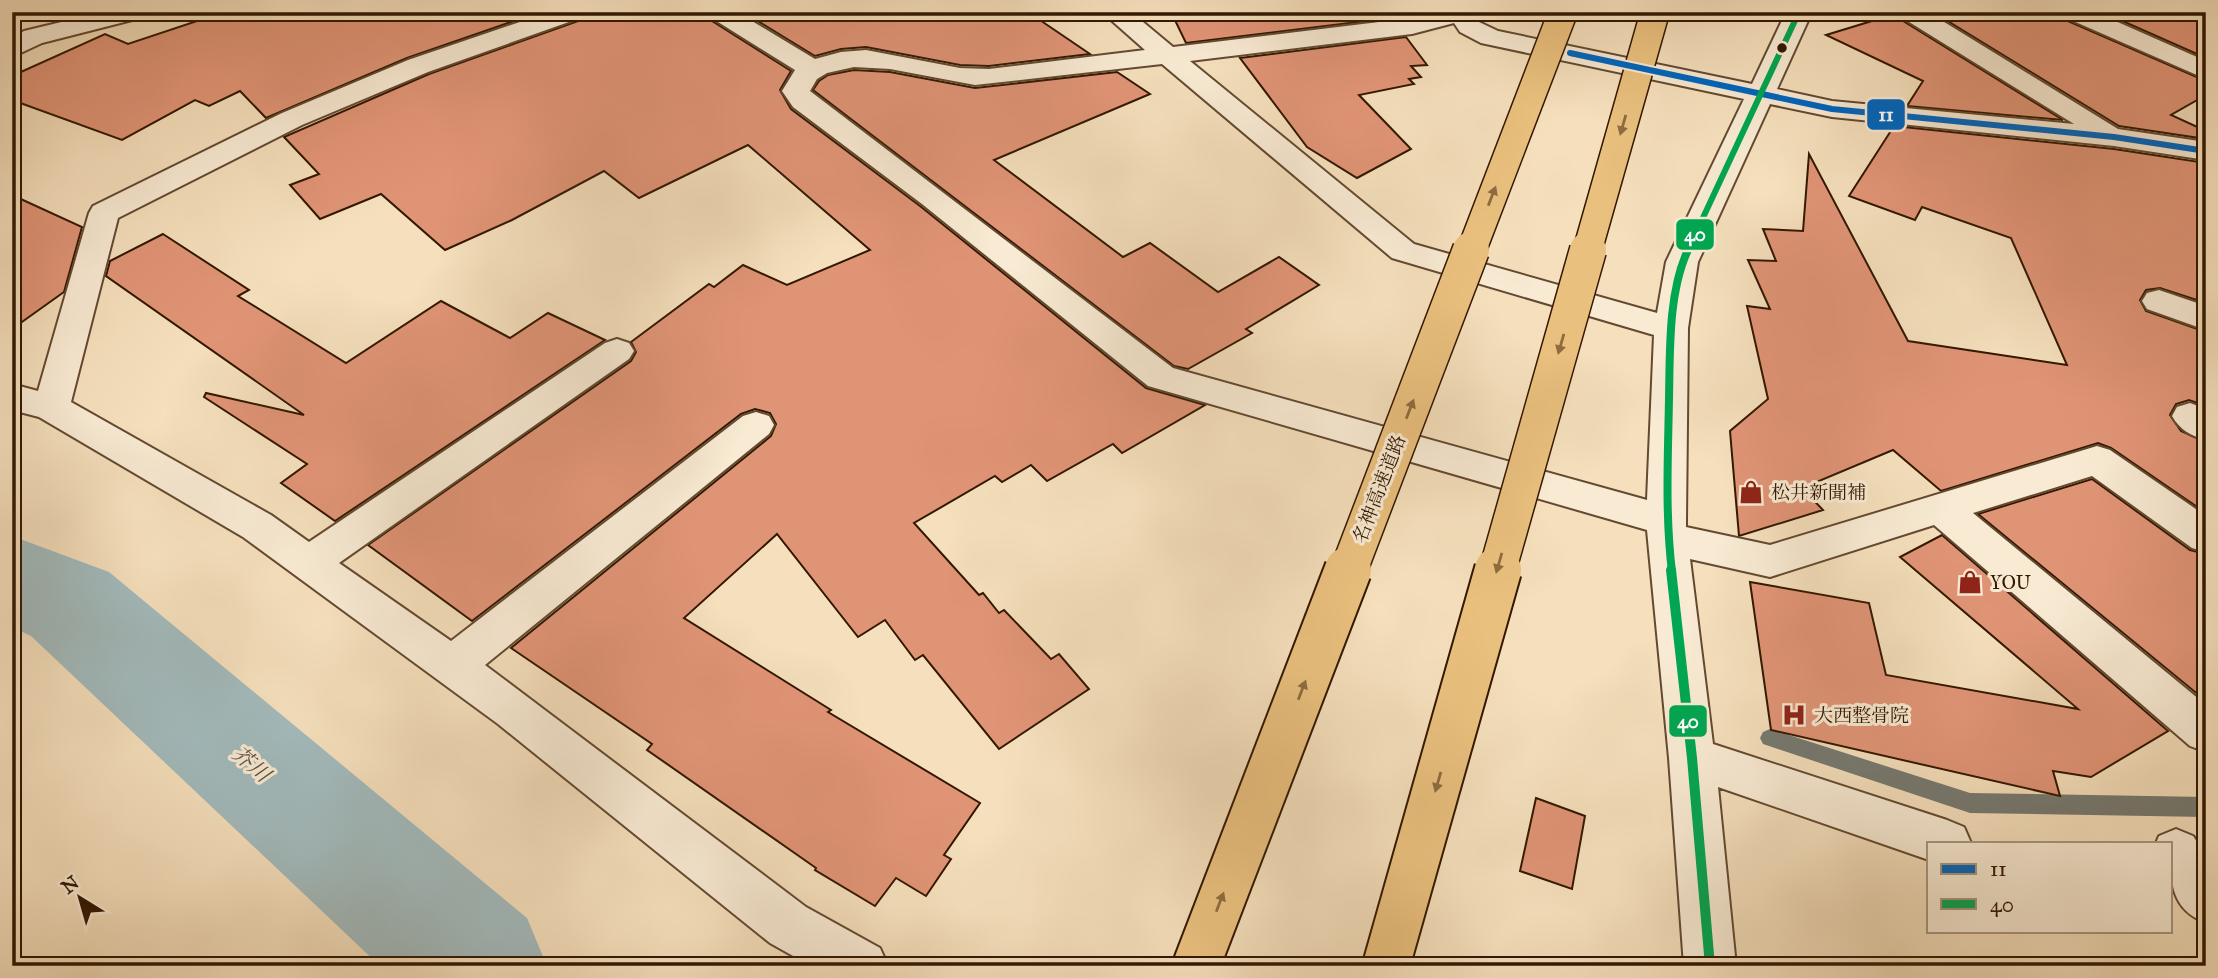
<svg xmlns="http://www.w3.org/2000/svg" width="2218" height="978" font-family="'IM FELL Great Primer','Noto Serif JP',serif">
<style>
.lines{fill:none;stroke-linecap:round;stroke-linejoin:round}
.stream{fill:#757971;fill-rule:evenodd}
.river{fill:#a2babc;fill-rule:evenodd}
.building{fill:#e09476;stroke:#321701;stroke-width:2}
.minor-casing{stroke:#634930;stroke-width:4}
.minor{fill:#f8ead3;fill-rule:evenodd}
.highway-bridge-far2-casing{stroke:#321701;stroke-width:31;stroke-linecap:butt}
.highway-bridge-far1-casing{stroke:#321701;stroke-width:39;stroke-linecap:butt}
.highway-bridge-casing{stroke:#321701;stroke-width:50;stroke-linecap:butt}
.highway-bridge-far2{stroke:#eac07e;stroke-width:28}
.highway-bridge-far1{stroke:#eac07e;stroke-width:36}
.highway-bridge{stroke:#eac07e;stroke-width:46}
.bus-1-casing{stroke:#f8ead3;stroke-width:10}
.bus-2-far2-casing{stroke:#f8ead3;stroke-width:10}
.bus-2-far1-casing{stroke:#f8ead3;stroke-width:13}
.bus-2-casing{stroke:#f8ead3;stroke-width:16}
.bus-1{stroke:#0065bd;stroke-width:6}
.bus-2-far2{stroke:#00a651;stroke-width:6}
.bus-2-far1{stroke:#00a651;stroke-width:8}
.bus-2{stroke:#00a651;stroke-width:10}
.oneway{fill:#8e6c40}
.bus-dot{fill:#321701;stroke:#f8ead3;stroke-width:2.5}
.labels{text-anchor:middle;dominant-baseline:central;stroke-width:6;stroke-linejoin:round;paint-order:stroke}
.street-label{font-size:19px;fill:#321701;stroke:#f8ead3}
.poi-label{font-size:19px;fill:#321701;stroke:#f8ead3;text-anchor:start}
.water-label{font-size:21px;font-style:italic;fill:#595042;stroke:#f8ead3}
.line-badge{stroke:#f8ead3;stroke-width:2.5}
.badge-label{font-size:19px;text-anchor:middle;font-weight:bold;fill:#fff}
</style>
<rect width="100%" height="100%" fill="#f5dfbc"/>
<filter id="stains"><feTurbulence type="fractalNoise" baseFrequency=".00286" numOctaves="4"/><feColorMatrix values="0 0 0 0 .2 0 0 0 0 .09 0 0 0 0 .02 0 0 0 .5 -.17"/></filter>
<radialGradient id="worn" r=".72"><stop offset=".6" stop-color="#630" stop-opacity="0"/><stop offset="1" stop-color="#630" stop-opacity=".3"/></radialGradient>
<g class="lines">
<!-- stream -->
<polygon class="stream" points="1770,729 1970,793 2206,797 2206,817 1970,813 1763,744 1760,738 1763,732"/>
<!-- river -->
<polygon class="river" points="12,536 109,572 527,918 547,966 380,966 31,636 12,627"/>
</g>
<!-- building -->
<g class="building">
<polygon points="224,12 540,12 407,58 266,118 240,91 209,106 195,100 122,140 12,100 12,76 105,34 128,44"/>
<polygon points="589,12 704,12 709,19 791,71 780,90 791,109 920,206 1146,388 1205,405 1122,453 1113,444 1047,481 1031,465 1002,482 995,476 914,523 979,595 983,593 999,613 1004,610 1051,659 1059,654 1089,689 999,749 923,655 915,660 885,620 858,637 777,534 684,618 831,710 828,712 980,803 944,855 951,859 926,896 896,878 875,906 815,870 816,868 647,750 652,744 511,648 771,436 776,424 770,413 755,409 741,414 472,621 368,545 631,361 636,352 631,342 709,284 714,287 743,265 787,285 870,250 748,145 639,198 604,171 512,220 445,250 381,194 320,219 290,185 319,174 284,137 429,74 584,19"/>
<polygon points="743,12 1028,12 1090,54 989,66 960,65 866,47 841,49 815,56"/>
<polygon points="1171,12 1386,12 1391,18 1186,43"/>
<polygon points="1933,12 2058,12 2063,19 2206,81 2206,95 2171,115 2206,131 2206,139 2119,126"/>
<polygon points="2102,12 2186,12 2206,20 2206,58"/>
<polygon points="1895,14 1900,19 2063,120 1907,106 1923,81 1826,35"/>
<polygon points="1406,37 1427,65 1411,66 1421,77 1409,79 1414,84 1359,95 1411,149 1357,178 1307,147 1240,58"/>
<polygon points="854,70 890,72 975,88 1117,72 1150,94 994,160 1123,257 1150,243 1218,292 1279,257 1319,285 1246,329 1252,333 1188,369 1174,366 813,90 819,81 828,75"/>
<polygon points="1894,126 2114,149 2206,163 2206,303 2160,288 2146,290 2140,300 2146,311 2206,332 2206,406 2189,400 2176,404 2170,415 2181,431 2206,442 2206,513 2111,448 2098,443 1941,491 1893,450 1802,488 1823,510 1739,536 1730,431 1768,399 1747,306 1770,309 1748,260 1776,261 1763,229 1803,231 1809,154 1908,341 2067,365 2011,238 1922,207 1915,220 1849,196"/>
<polygon points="12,195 82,227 64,292 12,329"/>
<polygon points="163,234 249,290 238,296 346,363 441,301 510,338 548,313 605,340 335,521 281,483 307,464 204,397 206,393 304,415 106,276 110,261"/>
<polygon points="2092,479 2190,550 2206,554 2206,701 1978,514"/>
<polygon points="1942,535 2168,731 2091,777 2053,771 2060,796 1771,730 1750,582 1869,603 1886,675 2078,709 1900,557"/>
<polygon points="1536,798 1585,816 1572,889 1520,871"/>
</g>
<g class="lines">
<!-- minor casing -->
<g class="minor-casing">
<g id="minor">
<polygon points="103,12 148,12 144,17 42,43 12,57 12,38 24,31"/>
<polygon points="549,12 587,12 583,17 428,72 302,125 118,218 71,402 271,515 309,542 605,343 617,339 629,343 634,351 629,359 339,563 451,641 743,416 756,412 769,416 774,425 769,434 485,665 806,907 880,948 888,966 811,966 770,943 498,724 243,537 39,417 12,410 12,384 38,391 89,213 93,206 282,113 408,60"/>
<path d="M706,12H737L815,59L841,52L866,50L960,68L989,69L1145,50L1102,12H1131L1173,47L1412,18L1437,12H1474L1479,22L1498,31L1752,84L1786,12H1812L1777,89L1832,101L2074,124L1901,17L1897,12H1928L2118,129L2206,142V160L2114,146L1832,117L1770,104L1698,262L1688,328L1686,520V527L1770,545L2097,446L2110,450L2206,516V552L2192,548L2092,476L1973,513L2206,705V752L2190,746L1934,525L1770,577L1690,559L1713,744L1947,820L1964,827L1971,843H1929V860L1718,787L1736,966H1684L1669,758L1647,530L1148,386L922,204L793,107L782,91L795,70L710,17ZM1454,23L1460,32L1481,43L1744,99L1666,262L1657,313L1414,244L1190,61L1412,34ZM1162,64L1392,258L1654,335L1647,500L1173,368L810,91L817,79L827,73L854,67L890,69L975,85Z"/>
<polygon points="2060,12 2095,12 2206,61 2206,79 2064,17"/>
<polygon points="2159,290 2206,306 2206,330 2147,309 2142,301 2147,293"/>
<path d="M2190,403L2206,409V440C2191,436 2180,430 2172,416L2177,407Z"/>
<path d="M2176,829L2193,836L2206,855V923C2168,908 2171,879 2171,843H2156L2159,836Z"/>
</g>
</g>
<!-- minor -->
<use href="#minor" class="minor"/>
<!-- highway-bridge-far2 casing -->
<g class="highway-bridge-far2-casing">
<g id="highway-bridge-far2">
<polyline points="1471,252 1563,12"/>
<polyline points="1587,252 1655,12"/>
</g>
</g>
<!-- highway-bridge-far1 casing -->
<g class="highway-bridge-far1-casing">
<g id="highway-bridge-far1">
<polyline points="1348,572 1471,250"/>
<polyline points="1497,572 1588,250"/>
</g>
</g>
<!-- highway-bridge casing -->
<g class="highway-bridge-casing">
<g id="highway-bridge">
<polyline points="1196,966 1348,570"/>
<polyline points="1386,966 1498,570"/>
</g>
</g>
<!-- highway-bridge-far2 -->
<use href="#highway-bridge-far2" class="highway-bridge-far2"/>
<!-- highway-bridge-far1 -->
<use href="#highway-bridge-far1" class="highway-bridge-far1"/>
<!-- highway-bridge -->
<use href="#highway-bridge" class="highway-bridge"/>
<!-- bus-1 casing -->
<g class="bus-1-casing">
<polyline id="bus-1" points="1570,53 1832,109 2114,137 2206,151"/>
</g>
<!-- bus-2-far2 casing -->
<g class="bus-2-far2-casing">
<polyline id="bus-2-far2" points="1687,252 1799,12"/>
</g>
<!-- bus-2-far1 casing -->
<g class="bus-2-far1-casing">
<path id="bus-2-far1" d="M1672,572C1665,514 1668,457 1669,399C1670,353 1668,292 1688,250"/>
</g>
<!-- bus-2 casing -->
<g class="bus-2-casing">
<polyline id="bus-2" points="1671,570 1692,758 1710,966"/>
</g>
<!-- bus-1 -->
<use href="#bus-1" class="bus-1"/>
<!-- bus-2-far2 -->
<use href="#bus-2-far2" class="bus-2-far2"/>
<!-- bus-2-far1 -->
<use href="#bus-2-far1" class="bus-2-far1"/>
<!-- bus-2 -->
<use href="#bus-2" class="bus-2"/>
</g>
<!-- one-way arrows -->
<defs><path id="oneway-solid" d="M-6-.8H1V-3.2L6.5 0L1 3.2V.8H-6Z" transform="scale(1.75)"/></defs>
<g class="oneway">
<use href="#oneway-solid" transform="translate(1623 125) rotate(106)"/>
<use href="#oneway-solid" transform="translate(1492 196) rotate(-69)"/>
<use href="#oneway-solid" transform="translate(1561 344) rotate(106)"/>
<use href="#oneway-solid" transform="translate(1410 409) rotate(-69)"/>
<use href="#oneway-solid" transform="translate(1499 563) rotate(106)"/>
<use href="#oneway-solid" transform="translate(1302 690) rotate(-69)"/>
<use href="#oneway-solid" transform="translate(1438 782) rotate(106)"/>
<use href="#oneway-solid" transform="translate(1220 902) rotate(-69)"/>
</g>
<!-- icons -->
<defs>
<g id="shop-bare" transform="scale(1.89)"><path d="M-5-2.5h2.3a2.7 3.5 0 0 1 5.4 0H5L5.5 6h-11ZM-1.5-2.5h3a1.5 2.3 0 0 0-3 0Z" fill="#8f2418" stroke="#f8ead3" stroke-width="2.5" paint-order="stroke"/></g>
<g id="hospital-bare" transform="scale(1.89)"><path d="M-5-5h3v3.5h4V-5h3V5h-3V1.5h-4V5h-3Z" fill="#8f2418" stroke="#f8ead3" stroke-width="2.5" paint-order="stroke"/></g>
</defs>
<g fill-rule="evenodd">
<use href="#shop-bare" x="1751" y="492"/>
<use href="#shop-bare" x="1970" y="582"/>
<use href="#hospital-bare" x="1794" y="715"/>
</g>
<!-- markers -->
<circle class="bus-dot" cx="1782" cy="48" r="6"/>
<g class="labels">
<!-- street labels -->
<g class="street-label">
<text transform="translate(1379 489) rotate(-69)">名神高速道路</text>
</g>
<!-- poi labels -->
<g class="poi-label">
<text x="1771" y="492">松井新聞補</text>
<text x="1990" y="582">YOU</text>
<text x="1814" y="715">大西整骨院</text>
</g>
<!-- water labels -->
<g class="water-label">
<text transform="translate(251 764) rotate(41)">芥川</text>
</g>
</g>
<g class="line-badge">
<rect x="1866" y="98" width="40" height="33" rx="7" fill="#0065bd"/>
<rect x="1675" y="218" width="40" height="33" rx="7" fill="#00a651"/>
<rect x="1668" y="704" width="40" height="34" rx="7" fill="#00a651"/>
</g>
<g class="badge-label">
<text x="1886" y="121">11</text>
<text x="1695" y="241">40</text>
<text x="1688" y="728">40</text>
</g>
<!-- margin -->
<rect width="2218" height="978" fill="none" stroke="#f5dfbc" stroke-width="42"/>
<rect x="14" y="14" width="2190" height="950" fill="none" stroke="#321701" stroke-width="3.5"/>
<rect x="21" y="21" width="2176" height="936" fill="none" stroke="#321701" stroke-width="2"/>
<!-- legend -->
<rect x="1927" y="842" width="245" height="91" fill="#f8ead3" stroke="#a9967f" stroke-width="2"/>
<rect x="1941" y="864" width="35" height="10" fill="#0065bd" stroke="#a9967f" stroke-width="2"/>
<text x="1990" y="876" font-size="21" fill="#321701">11</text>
<rect x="1941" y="899" width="35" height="10" fill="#00a651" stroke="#a9967f" stroke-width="2"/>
<text x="1990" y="912" font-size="21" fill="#321701">40</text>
<!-- north arrow -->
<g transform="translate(80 898) rotate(323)" stroke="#f8ead3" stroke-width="5" paint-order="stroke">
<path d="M0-5L12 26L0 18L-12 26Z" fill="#321701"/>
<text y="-10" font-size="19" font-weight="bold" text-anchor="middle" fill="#321701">N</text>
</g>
<rect width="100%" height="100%" filter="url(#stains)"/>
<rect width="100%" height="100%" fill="url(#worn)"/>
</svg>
